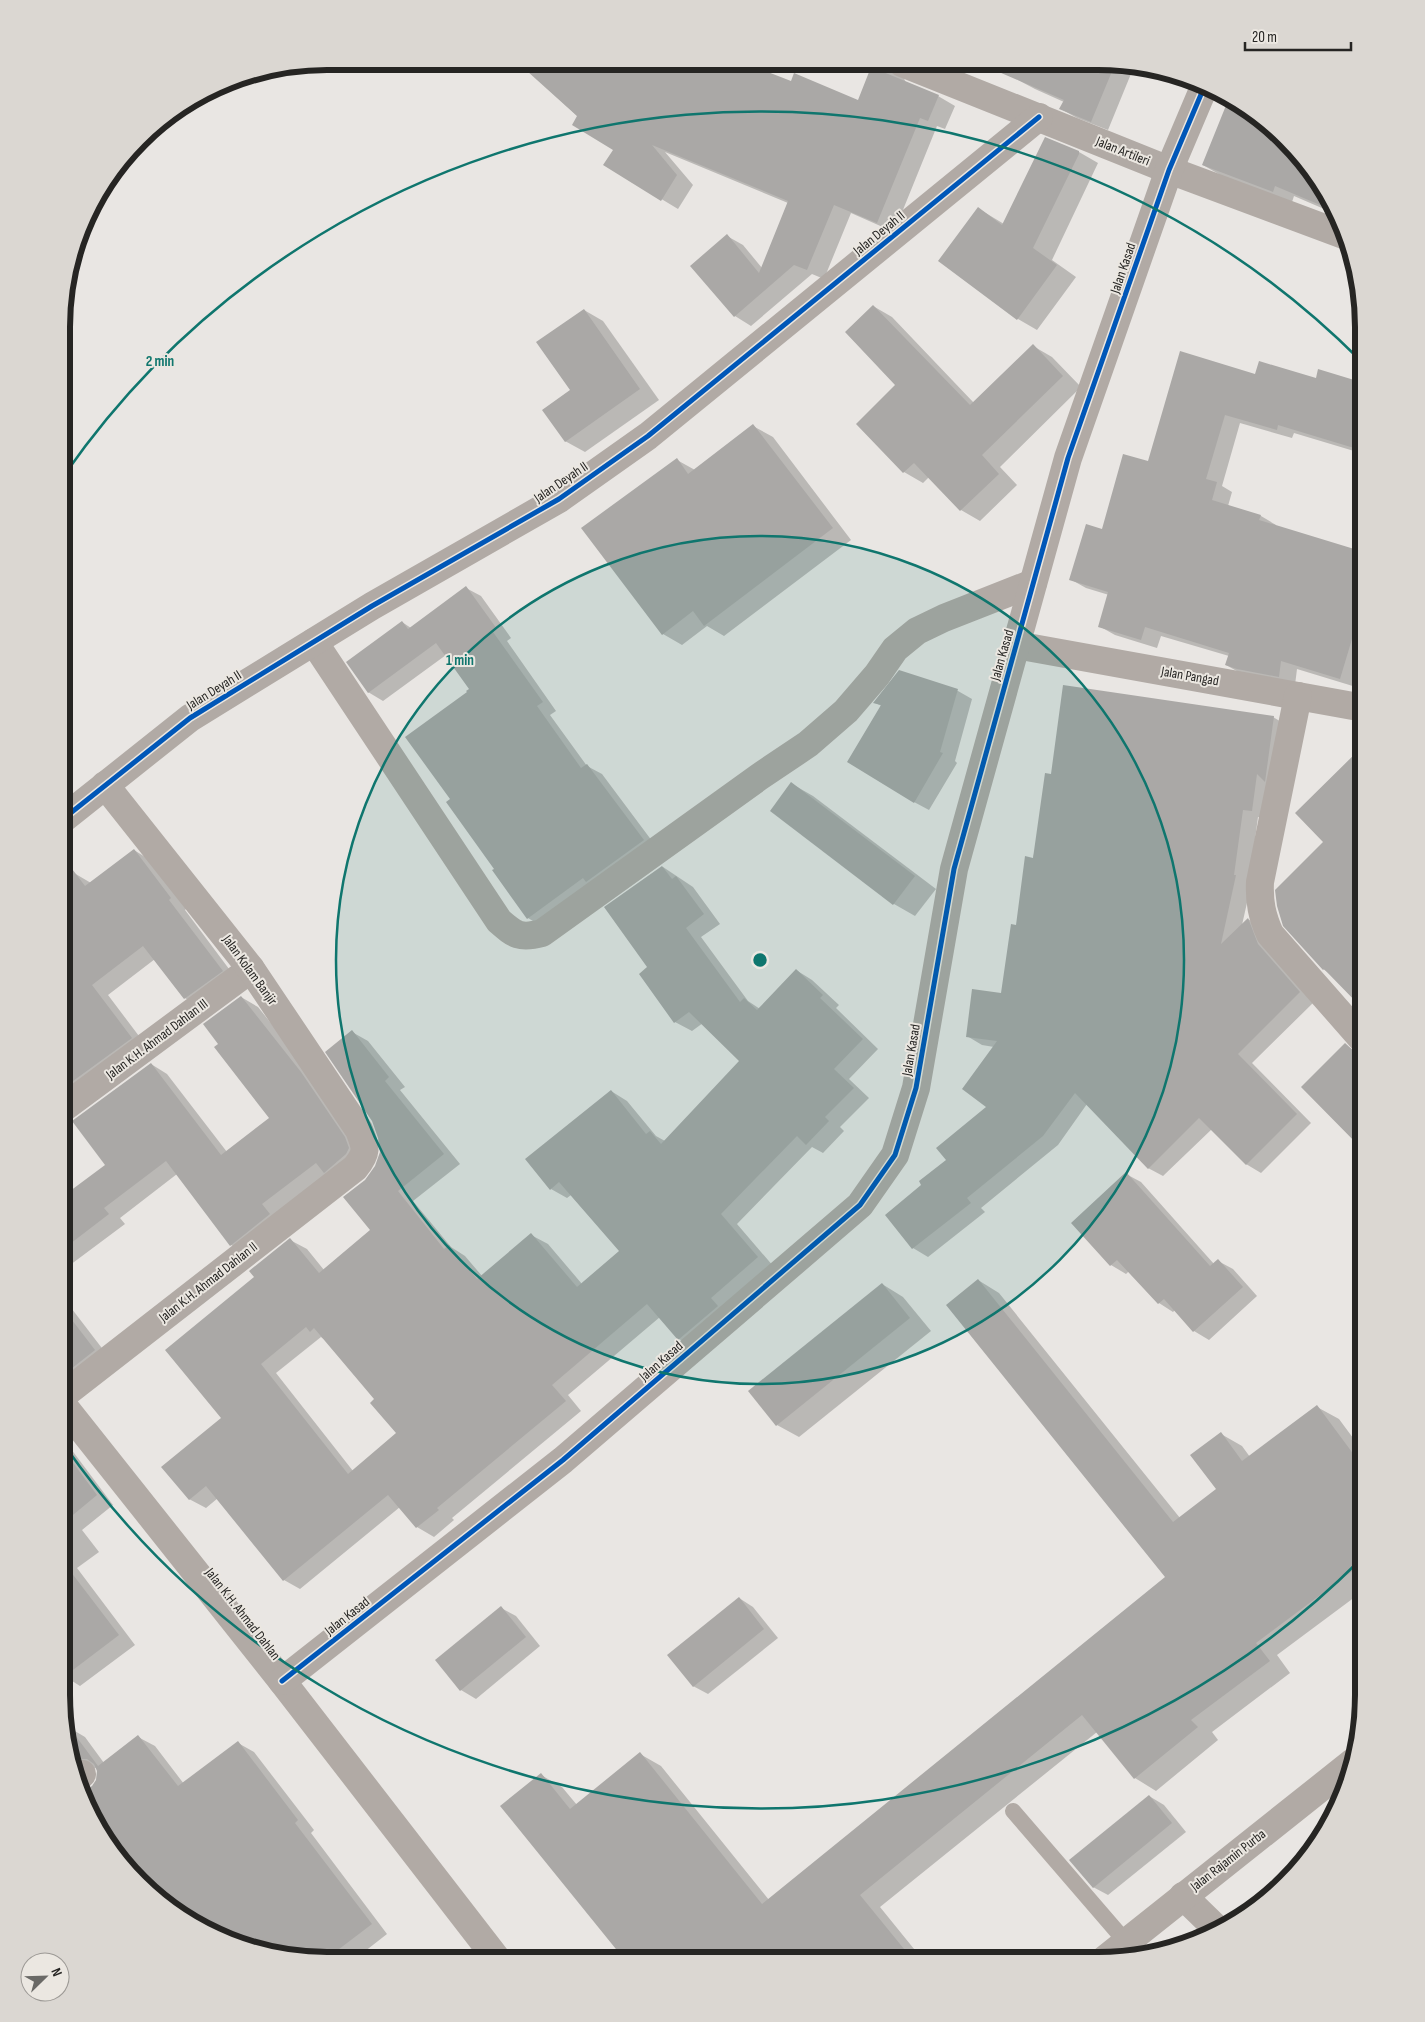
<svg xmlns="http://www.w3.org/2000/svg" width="1425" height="2022" font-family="'Sofia Sans Condensed',sans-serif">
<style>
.shadow{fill:#0003;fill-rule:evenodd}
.building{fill:#aaa8a6;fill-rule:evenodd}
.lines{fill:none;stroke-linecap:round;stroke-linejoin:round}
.service{stroke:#b1aaa5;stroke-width:16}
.minor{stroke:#b1aaa5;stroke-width:28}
.tertiary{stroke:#b1aaa5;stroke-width:28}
.cycleway-casing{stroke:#ebe7e1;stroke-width:8}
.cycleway{stroke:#0057b8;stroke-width:5}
.ring{fill:none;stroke:#0f766e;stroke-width:2.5}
.labels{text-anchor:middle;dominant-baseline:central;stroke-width:4;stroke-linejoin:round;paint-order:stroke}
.street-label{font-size:14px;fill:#262523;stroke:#ebe7e1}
.rim{fill:none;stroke:#262523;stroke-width:6}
.centre{fill:#0f766e;stroke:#ebe7e1;stroke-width:2.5}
.ring-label{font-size:15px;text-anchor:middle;font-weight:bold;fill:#0f766e;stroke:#ebe7e1;stroke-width:4;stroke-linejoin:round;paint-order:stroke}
</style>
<rect width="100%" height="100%" fill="#e9e6e3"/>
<!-- shadow -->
<g class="shadow">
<polygon points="519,62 739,62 792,83 859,102 874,63 907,63 903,76 906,83 938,96 955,106 945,129 937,126 894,232 851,213 824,279 812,274 751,326 735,316 692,266 727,236 743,245 762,268 788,203 665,152 693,185 678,209 605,165 614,150"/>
<polygon points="1025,63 1133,64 1135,64 1108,130 1077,118 1061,109 1064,102 1035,89 1018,80"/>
<polygon points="301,65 294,69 291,67"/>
<polygon points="268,71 240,86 231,81 241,75"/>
<polygon points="1079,152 1098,163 1052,260 1076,277 1037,330 1018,319 940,261 979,209 1004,224"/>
<polygon points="1298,152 1338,215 1294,196 1292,202 1222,176 1203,165"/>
<polygon points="873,306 892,317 974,403 1033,346 1052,357 1081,387 1000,467 1017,485 980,521 961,510 929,477 923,483 904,472 857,424 897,385"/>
<polygon points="584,310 603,321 659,400 585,452 565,441"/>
<polygon points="1256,375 1364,384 1364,454 1294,433 1292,438 1240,423 1222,486 1232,492 1228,506 1261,516 1276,525 1276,527 1364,553 1364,661 1356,687 1297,669 1295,685 1242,674 1226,665 1229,656 1161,636 1157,648 1115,635 1099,626 1109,595 1086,588 1070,579 1149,463"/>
<polygon points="753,426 773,437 851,540 724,636 707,626 682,645 663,634 677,460 695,470"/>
<polygon points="466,588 481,596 511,638 507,641 556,711 550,715 587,766 602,774 658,849 543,927 528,918 452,799 471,689 446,655 383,701 368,692 402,622 411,628"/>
<polygon points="900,672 958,691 972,699 955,761 957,763 929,810 914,802 882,706 875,703"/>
<polygon points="1273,717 1288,726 1267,819 1258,817 1249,884 1251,885 1242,925 1248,919 1263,928 1315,1001 1252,1063 1311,1123 1261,1173 1246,1164 1212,1129 1163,1176 1148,1168 1087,1104 1058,1145 981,1208 985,1212 928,1257 913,1248 886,1215 923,1185 948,1160 988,1107 994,1047 982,1045 967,1036 1002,994 1052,775"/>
<polygon points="1364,762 1363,1008 1329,973 1323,969 1325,842"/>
<polygon points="792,784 813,796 936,889 915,916 894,904"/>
<polygon points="134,850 150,860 187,908 185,910 238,981 201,1008 185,998 155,959 108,995 148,1048 62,1123 63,883 74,873 91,883"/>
<path d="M663,867L693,887L720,924L701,937L748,1001L760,1009L796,970L812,980L839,1005L836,1008L878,1049L849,1079L869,1098L840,1127L844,1131L823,1153L812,1147L737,1224L774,1267L695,1349L679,1339L660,1317L568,1395L581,1411L452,1518L454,1520L434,1537L417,1527L400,1507L300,1589L284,1580L218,1498L206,1508L189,1499L222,1419L255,1277L290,1240L307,1249L324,1270L372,1230L366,1181L376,1167L381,1152L380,1137L352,1032L368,1041L405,1087L400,1090L460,1164L413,1201L451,1247L465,1256L482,1276L531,1235L548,1244L582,1284L620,1251L571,1195L567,1198L551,1189L611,1091L627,1101L656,1136L665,1141L741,1061L703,1023L692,1031L675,1022L641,974L649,968ZM321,1337L325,1340L376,1399L398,1434L353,1471L276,1373Z"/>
<polygon points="241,997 258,1007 318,1082 361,1148 247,1254 231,1245 177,1174 120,1218 125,1224 62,1271 62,1199 107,1165 151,1064 167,1074 227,1152 271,1119 219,1045"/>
<polygon points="1345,1045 1363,1056 1363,1149 1303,1087"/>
<polygon points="1126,1174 1141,1182 1214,1264 1218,1261 1233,1269 1257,1296 1209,1340 1194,1331 1175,1310 1173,1312 1159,1303 1129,1271 1126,1274 1111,1265 1073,1224"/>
<polygon points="978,1280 999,1293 1180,1518 1218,1490 1221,1434 1242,1446 1250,1457 1317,1407 1339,1419 1356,1442 1363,1436 1363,1591 1277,1655 1290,1673 1212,1732 1218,1740 1156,1791 1135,1778 1097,1732 880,1907 923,1960 626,1959 502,1806 541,1775 562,1787 577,1805 640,1754 661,1766 769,1900 1167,1578"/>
<polygon points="882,1284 903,1297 931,1331 799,1437 777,1425"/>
<polygon points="62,1296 111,1360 62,1411"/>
<polygon points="62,1437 113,1505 82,1530 99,1552 77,1568 135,1645 80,1686 61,1674"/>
<polygon points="739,1598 753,1607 778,1638 708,1694 693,1686"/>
<polygon points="501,1608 516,1616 540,1646 476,1699 461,1690 437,1661"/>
<polygon points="68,1727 85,1737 104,1763 138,1737 155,1746 184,1784 238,1743 254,1752 314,1830 311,1833 387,1934 355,1959 293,1959 130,1858 123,1863 89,1812 82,1793 87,1792 98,1781 97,1767 84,1775 79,1784 66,1747 65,1729"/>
<polygon points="1149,1796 1164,1805 1186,1832 1108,1895 1093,1887"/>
</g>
<!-- building -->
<g class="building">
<polygon points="517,62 742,62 791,81 794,73 858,100 871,67 939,95 928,121 920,118 877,223 834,205 807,270 794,265 734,317 690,266 727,234 759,273 788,201 652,145 677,175 661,201 603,165 613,150 572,125 577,116"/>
<polygon points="978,63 1089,63 1115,64 1091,122 1059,109 1064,100"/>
<polygon points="1229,98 1260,116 1298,152 1337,212 1275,186 1273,192 1202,165"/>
<polygon points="1045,137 1079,151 1079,154 1033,248 1057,265 1017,320 938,261 978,207 1002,225"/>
<polygon points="873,305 970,405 1033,344 1063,376 982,455 999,474 960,511 914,463 903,473 856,424 895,385 845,332"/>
<polygon points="584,309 640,389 565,442 542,410 570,390 536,342"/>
<polygon points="1180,351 1255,374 1259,361 1316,378 1318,369 1364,383 1364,451 1278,425 1277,430 1225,415 1206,479 1217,482 1212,500 1261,515 1259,520 1364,552 1364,599 1340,679 1281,661 1279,677 1237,669 1225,665 1229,653 1145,627 1141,640 1098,627 1108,592 1069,580 1086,524 1102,529 1123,454 1148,461"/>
<polygon points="753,424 833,528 704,626 693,611 662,635 581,528 677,458 688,474"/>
<polygon points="466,586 497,629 493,632 543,702 537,706 581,768 587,764 644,840 586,882 583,878 527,919 492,870 494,869 446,802 450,799 405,737 467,692 466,691 469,689 436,643 368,693 346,662 402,621 408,629"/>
<polygon points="899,670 958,689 940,752 943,753 914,803 847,762 881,705 873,703"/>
<polygon points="1063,685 1274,716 1265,782 1257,774 1252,811 1243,810 1234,875 1236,875 1221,944 1248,918 1258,944 1300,992 1238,1054 1297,1114 1246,1165 1199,1118 1148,1169 1075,1093 1043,1136 967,1198 971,1203 912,1249 885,1215 921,1185 919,1181 946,1160 936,1148 986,1107 962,1089 997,1041 966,1037 972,989 1001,993 1011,924 1016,925 1025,856 1033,858 1045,773 1051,774"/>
<polygon points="1364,745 1363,976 1363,1009 1324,969 1323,970 1283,926 1277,906 1275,890 1323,842 1295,813"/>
<polygon points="791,782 915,876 893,905 770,811"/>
<polygon points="134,849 171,898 169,900 223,971 184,999 143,946 92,985 132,1038 62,1089 63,857 85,886"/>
<path d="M662,866L672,879L676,876L704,914L686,928L740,1002L744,998L757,1010L796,969L823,995L820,998L863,1039L834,1069L854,1088L825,1117L829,1121L806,1145L797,1136L721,1214L758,1257L711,1298L718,1306L678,1340L647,1304L552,1385L566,1401L437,1508L439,1510L416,1528L388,1495L283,1581L206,1486L189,1500L161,1467L221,1418L165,1350L254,1277L249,1271L290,1238L319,1273L370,1230L343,1197L365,1180L375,1166L380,1152L378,1138L372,1121L325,1052L352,1030L389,1077L385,1081L444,1154L398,1191L444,1249L449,1245L477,1279L531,1233L577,1287L619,1251L559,1182L550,1190L525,1159L611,1090L646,1134L650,1131L661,1144L739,1061L689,1012L674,1023L639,974L647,967L604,907ZM306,1327L310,1332L314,1328L374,1399L370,1403L396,1433L348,1474L261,1364Z"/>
<polygon points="241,996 301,1072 345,1137 349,1148 346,1154 324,1173 316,1163 262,1204 270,1214 230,1246 166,1161 104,1208 109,1214 62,1250 62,1197 105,1165 72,1121 151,1063 221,1155 269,1118 214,1047 218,1044 203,1024"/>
<polygon points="1345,1043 1358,1055 1363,1055 1363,1150 1301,1087"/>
<polygon points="1126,1172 1210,1266 1218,1259 1243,1287 1193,1332 1164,1299 1158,1304 1117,1260 1110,1266 1071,1223"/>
<polygon points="978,1279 1173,1522 1216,1489 1190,1455 1221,1432 1242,1461 1317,1405 1363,1467 1363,1563 1256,1643 1270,1661 1191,1720 1198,1727 1134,1779 1082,1715 860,1895 913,1960 624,1959 500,1806 541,1773 570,1809 640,1752 762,1904 1165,1577 946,1305"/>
<polygon points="882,1283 910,1318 776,1426 748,1391"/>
<polygon points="62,1307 95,1350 62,1376"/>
<polygon points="62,1448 97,1495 62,1524"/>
<polygon points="61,1559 119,1635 61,1679"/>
<polygon points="739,1597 764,1629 693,1687 667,1655"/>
<polygon points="501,1606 526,1637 460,1691 435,1660"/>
<polygon points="64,1720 98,1766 138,1735 178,1786 238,1741 298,1820 295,1823 372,1924 326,1959 293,1959 226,1941 165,1906 118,1844 113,1849 89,1812 82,1792 92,1786 96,1780 97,1771 94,1764 87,1759 79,1759 72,1762 66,1747"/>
<polygon points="1149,1795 1172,1823 1093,1888 1069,1860"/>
</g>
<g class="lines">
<!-- service -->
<polyline class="service" points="1013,1811 1126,1942"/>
<!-- minor -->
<g class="minor">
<polyline points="902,63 1169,170 1346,236"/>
<path d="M314,642L499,921C515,935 520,939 542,933L759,777L808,744L846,711L877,675L895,649L917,631L944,618L1033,583"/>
<polyline points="1016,645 1364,708"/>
<path d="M1298,696L1260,882C1259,902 1262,916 1270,934L1363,1040"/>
<polyline points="63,819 190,718 372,606 559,499 648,436 1039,117"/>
<polyline points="62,1109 251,969"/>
<path d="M62,1396L355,1168C368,1152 366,1148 359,1130L251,969L105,785"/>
<polyline points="62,1404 282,1681 497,1959"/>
<polyline points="282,1681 563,1460 860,1205 895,1155 916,1088 954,869 1068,458 1169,170 1205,85"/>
<polyline points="77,1778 82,1774"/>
<polyline points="1183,1896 1219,1931"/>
</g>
<!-- tertiary -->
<polyline class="tertiary" points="1104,1960 1353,1762"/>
<!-- cycleway casing -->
<g class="cycleway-casing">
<g id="cycleway">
<polyline points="63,819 190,718 372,606 559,499 648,436 1039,117"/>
<polyline points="282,1681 563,1460 860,1205 895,1155 916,1088 954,869 1068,458 1169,170 1205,85"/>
</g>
</g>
<!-- cycleway -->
<use href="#cycleway" class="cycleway"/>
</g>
<!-- distance rings -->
<circle cx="760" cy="960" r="424" fill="#0f766e" fill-opacity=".12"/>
<g class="ring">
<circle cx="760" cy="960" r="424"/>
<path d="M1360 1560A848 848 0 0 1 65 1446M65 474A848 848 0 0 1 1360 360"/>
</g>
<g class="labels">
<!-- street labels -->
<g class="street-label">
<text transform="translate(1123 151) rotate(22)">Jalan Artileri</text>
<text transform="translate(879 233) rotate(-39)">Jalan Deyah II</text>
<text transform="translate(1123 268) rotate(-71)">Jalan Kasad</text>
<text transform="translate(561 482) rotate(-34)">Jalan Deyah II</text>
<text transform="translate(1002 655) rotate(-74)">Jalan Kasad</text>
<text transform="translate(1190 676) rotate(10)">Jalan Pangad</text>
<text transform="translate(214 690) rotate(-32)">Jalan Deyah II</text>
<text transform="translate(250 970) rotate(54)">Jalan Kolam Banjir</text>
<text transform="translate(157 1039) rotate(-37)">Jalan K.H. Ahmad Dahlan III</text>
<text transform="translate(911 1050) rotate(-80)">Jalan Kasad</text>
<text transform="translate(208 1282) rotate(-38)">Jalan K.H. Ahmad Dahlan II</text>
<text transform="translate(661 1361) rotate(-41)">Jalan Kasad</text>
<text transform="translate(243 1614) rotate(52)">Jalan K.H. Ahmad Dahlan</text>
<text transform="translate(347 1616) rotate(-38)">Jalan Kasad</text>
<text transform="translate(1228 1860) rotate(-38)">Jalan Rajamin Purba</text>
</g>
</g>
<!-- crop -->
<path d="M0 0H1425V2022H0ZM327 70H1098A257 257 0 0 1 1355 327V1695A257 257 0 0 1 1098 1952H327A257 257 0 0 1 70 1695V327A257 257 0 0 1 327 70Z" fill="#dbd7d2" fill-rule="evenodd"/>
<path class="rim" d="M327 70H1098A257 257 0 0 1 1355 327V1695A257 257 0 0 1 1098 1952H327A257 257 0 0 1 70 1695V327A257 257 0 0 1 327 70Z"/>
<circle cx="760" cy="960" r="8" class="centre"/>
<g class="ring-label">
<text x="160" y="366">2 min</text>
<text x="460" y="665">1 min</text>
</g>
<!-- north arrow -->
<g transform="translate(45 1977) rotate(67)"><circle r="24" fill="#ebe7e1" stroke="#9c9995"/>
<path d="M0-4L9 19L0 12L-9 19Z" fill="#6a6966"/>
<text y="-8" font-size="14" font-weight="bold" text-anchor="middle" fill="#262523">N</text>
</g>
<!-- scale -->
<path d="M1245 42v8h106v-8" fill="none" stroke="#262523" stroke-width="2.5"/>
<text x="1252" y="42" font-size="15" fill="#262523" stroke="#ebe7e1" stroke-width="4" paint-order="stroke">20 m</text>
</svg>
